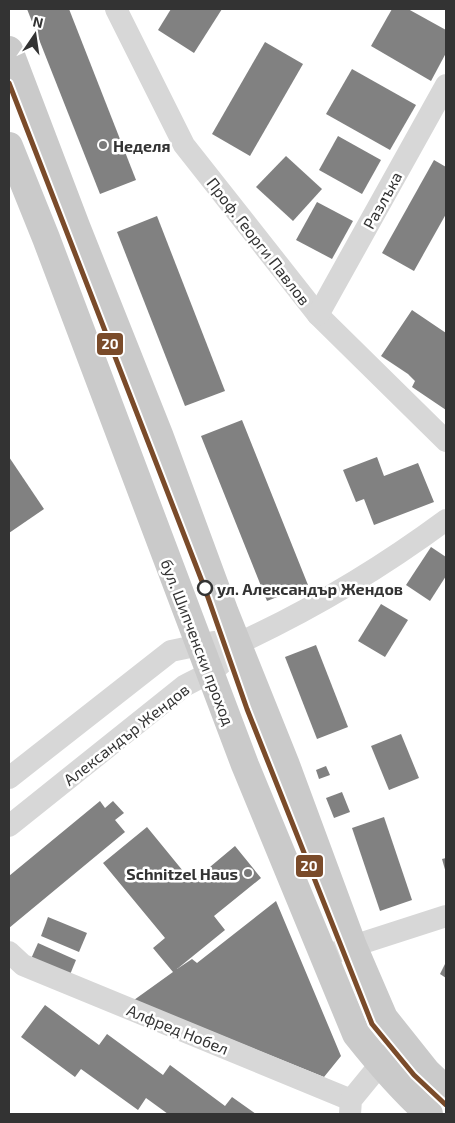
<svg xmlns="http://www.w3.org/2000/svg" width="455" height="1123" font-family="'Exo 2',sans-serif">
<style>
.building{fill:#818181}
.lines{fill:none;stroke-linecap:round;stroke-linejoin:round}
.minor{stroke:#d7d7d7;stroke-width:22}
.major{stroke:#cacaca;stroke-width:28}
.tram-1-casing{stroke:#fff;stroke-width:9}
.tram-1{stroke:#7a4b2a;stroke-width:5}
.poi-dot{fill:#7a7a7a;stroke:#fff;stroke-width:2}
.stop-dot{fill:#fff;stroke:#333;stroke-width:2.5}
.labels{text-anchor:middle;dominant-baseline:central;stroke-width:5;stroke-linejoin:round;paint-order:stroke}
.poi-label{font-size:16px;font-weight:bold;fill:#333;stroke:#fff;text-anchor:start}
.street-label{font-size:16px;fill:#333;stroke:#fff}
.stop-label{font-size:16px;font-weight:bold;fill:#333;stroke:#fff;text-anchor:start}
.line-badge{stroke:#fff;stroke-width:2}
.badge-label{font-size:14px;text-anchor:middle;font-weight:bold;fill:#fff}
</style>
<rect width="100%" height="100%" fill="#fff"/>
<!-- building -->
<g class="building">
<polygon points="27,9 69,9 136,180 100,194"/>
<polygon points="171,9 222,9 194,53 158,30"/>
<polygon points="392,9 408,9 446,30 446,53 431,81 371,46"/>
<polygon points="265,42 303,64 250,156 212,134"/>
<polygon points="352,69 416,105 390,150 326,114"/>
<polygon points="338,136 381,160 362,194 319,170"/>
<polygon points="286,156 322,189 293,221 256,187"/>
<polygon points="434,160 446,167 446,214 414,271 382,253"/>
<polygon points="317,202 353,221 332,259 296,240"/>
<polygon points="157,216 225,391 185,406 117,232"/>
<polygon points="412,310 446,333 446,410 412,387 415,381 408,374 381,356"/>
<polygon points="242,420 308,585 267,601 201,436"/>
<polygon points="9,457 44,509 9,533"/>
<polygon points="377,457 384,476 418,463 434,502 374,525 364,499 356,502 343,470"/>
<polygon points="431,547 446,557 446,576 430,601 406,585"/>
<polygon points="381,604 408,620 385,657 358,641"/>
<polygon points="316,645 348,727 317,739 285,657"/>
<polygon points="401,734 419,778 389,790 371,746"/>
<polygon points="326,766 330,775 319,779 316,770"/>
<polygon points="342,792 350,812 334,818 326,798"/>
<polygon points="100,801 105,808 113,801 124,813 115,820 125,832 9,928 9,876"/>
<polygon points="384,817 412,900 380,911 352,828"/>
<polygon points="147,827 192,882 235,846 261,878 214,916 225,930 177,969 192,959 197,963 276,901 341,1056 324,1077 134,1000 173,972 153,948 165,938 103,863"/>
<polygon points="446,858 446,873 442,859"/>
<polygon points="48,917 87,933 79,952 41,936"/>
<polygon points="38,943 76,960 69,977 30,961"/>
<polygon points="446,962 446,978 440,974"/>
<polygon points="45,1005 99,1045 107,1034 163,1075 170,1065 225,1106 232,1097 256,1114 168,1114 146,1098 138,1110 81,1069 75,1077 21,1037"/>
</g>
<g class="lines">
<!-- minor -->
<g class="minor">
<polyline points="116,9 184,145 318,315 446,441"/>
<polyline points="318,315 446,85"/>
<path d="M237,644C311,610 381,568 446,520"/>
<polyline points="9,778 171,651 214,642 237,644"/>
<path d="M9,826L184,686C209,673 223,668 237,644"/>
<polyline points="9,952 23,965 351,1100"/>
<polyline points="323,957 353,946 446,916"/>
<polyline points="350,1114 351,1100 387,1056 402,1043"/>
</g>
<!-- major -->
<g class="major">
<polyline points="9,50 76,226 160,437 225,613 286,765 353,946 384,1018 427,1072 446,1090"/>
<path d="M9,146L46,238L245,765L356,1034C379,1063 402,1090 429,1114"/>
</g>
<!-- tram-1 casing -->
<g class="tram-1-casing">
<polyline id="tram-1" points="9,83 205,589 247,709 372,1024 414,1075 446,1105"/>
</g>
<!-- tram-1 -->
<use href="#tram-1" class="tram-1"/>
</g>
<!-- markers -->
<g class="poi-dot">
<circle cx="103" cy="145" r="5"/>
<circle cx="248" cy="873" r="5"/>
</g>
<circle class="stop-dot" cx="205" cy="588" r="7"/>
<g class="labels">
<!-- poi labels -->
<g class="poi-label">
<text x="113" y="145">Неделя</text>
<text x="238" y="873" text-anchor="end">Schnitzel Haus</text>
</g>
<!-- street labels -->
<g class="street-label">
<text transform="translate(382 200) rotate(-61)">Разлъка</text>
<text transform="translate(259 241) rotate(52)">Проф. Георги Павлов</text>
<text transform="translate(198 642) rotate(69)">бул. Шипченски проход</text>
<text transform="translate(126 734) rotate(-38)">Александър Жендов</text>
<text transform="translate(178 1029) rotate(22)">Алфред Нобел</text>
</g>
<!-- stop labels -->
<g class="stop-label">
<text x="217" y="588">ул. Александър Жендов</text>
</g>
</g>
<g class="line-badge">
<rect x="96" y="332" width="28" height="24" rx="5" fill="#7a4b2a"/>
<rect x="295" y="854" width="29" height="24" rx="5" fill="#7a4b2a"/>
</g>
<g class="badge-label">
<text x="110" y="349">20</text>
<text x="309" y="871">20</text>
</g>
<!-- border -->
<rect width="455" height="1123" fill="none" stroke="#333333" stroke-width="20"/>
<!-- north arrow -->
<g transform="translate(35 35) rotate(13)" stroke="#ffffff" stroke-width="4" paint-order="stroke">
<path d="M0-4L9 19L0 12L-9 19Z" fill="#333333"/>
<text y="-8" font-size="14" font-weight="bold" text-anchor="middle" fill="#333333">N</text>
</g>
</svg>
